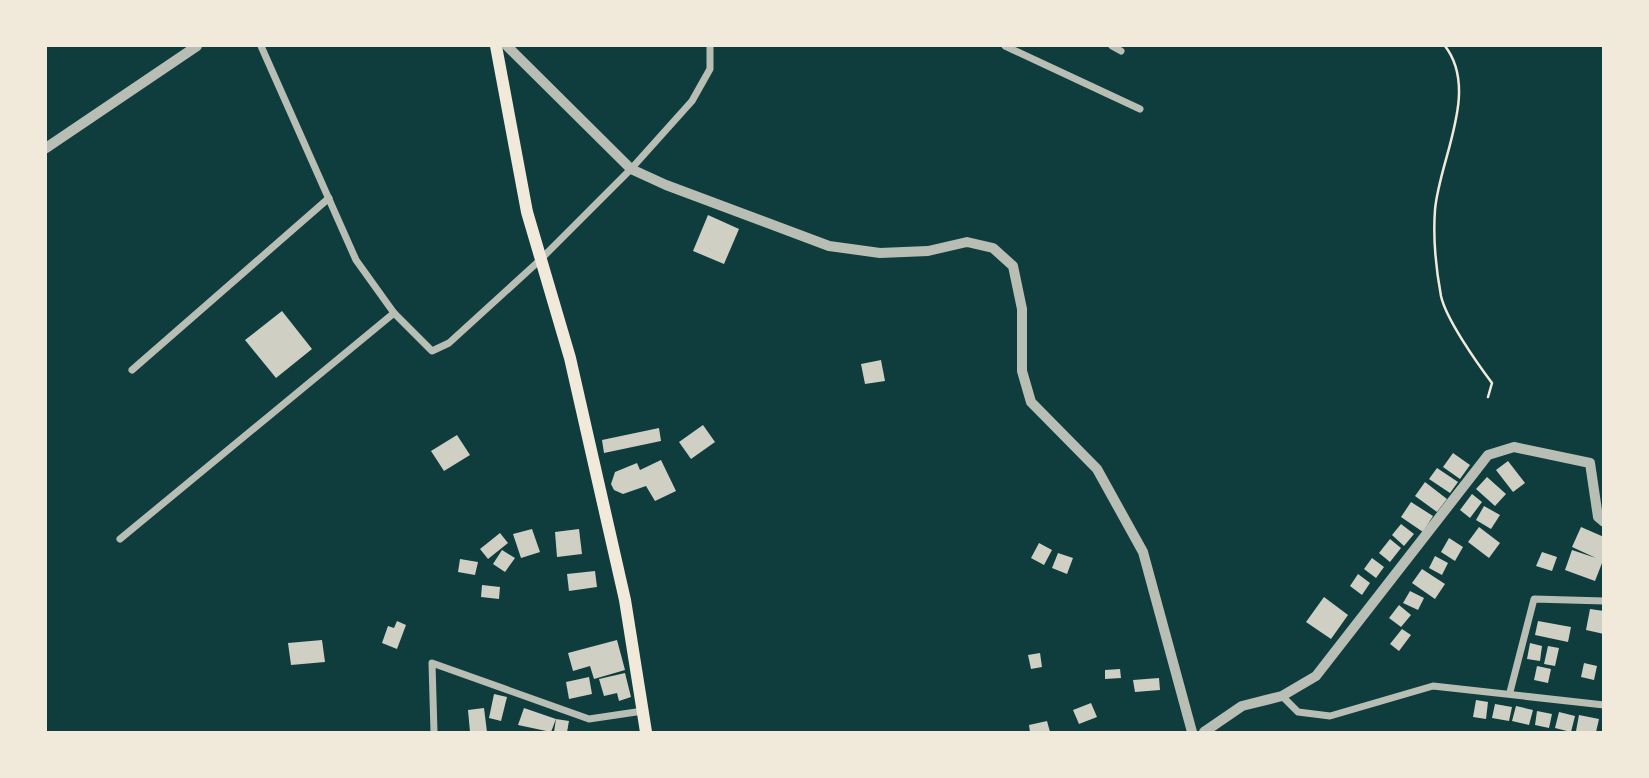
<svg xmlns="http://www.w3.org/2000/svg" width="1649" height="778" font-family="Spectral,serif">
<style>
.building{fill:#cfcfc3}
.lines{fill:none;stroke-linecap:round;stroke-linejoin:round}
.path{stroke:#f1e9da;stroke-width:2.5}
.minor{stroke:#b8beb3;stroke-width:7}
.tertiary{stroke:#b8beb3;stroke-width:10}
.secondary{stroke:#f1e9da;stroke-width:12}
</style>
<rect width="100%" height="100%" fill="#0f3d3e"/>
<!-- building -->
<g class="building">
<polygon points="708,215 739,229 724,264 693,251"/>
<polygon points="282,311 312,349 276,378 245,340"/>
<polygon points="881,360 885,381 865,384 861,364"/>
<polygon points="703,425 715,442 691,459 679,442"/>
<polygon points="659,428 661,441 604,453 602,440"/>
<polygon points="457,435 470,455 444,471 431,451"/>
<polygon points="1453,453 1470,465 1460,479 1443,467"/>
<polygon points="661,460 676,491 655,501 646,486 623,494 614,490 611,484 615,472 637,463 640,470"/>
<polygon points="1508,461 1525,483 1513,492 1496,470"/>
<polygon points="1437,468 1458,482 1450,493 1429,479"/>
<polygon points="1487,477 1506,494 1495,506 1476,489"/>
<polygon points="1425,482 1447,499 1437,512 1415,496"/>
<polygon points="1472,494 1482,502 1470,518 1460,510"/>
<polygon points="1411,502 1433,516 1423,532 1401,517"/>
<polygon points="1484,506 1500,515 1491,529 1476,520"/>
<polygon points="1401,524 1414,534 1404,546 1392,535"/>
<polygon points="1479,527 1500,543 1489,558 1468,542"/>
<polygon points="1581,527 1604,537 1604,558 1595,581 1565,570 1572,550 1596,558 1572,547"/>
<polygon points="532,529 540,552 521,558 513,534"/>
<polygon points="579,529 582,554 557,557 555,532"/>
<polygon points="500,533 508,543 488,559 480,549"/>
<polygon points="1449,538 1463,547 1455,561 1441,552"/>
<polygon points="1390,539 1401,548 1390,562 1379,553"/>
<polygon points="1039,543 1052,550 1044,565 1031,558"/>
<polygon points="502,550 515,558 505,572 493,564"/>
<polygon points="1542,552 1557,557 1552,571 1536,566"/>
<polygon points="1058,553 1073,558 1067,574 1052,568"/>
<polygon points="1435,556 1448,563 1442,575 1429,568"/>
<polygon points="1372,558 1384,567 1376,578 1364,569"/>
<polygon points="460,559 478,562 475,575 458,572"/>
<polygon points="1422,569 1445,584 1435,599 1412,583"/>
<polygon points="595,571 597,587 569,591 567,574"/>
<polygon points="1358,574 1370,583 1362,595 1350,586"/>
<polygon points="482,585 500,587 499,599 481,597"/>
<polygon points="1410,591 1424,598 1418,610 1403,603"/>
<polygon points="1324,597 1348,615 1331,639 1306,622"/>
<polygon points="1399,605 1411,615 1401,627 1389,618"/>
<polygon points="1590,609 1604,611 1604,634 1586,630"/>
<polygon points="397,621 406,625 397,649 382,643 388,626 394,628"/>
<polygon points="1538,621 1571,627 1568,642 1535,635"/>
<polygon points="1402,629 1411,635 1399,651 1390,644"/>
<polygon points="322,640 325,662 291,665 288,643"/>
<polygon points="617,640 625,670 594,679 590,666 573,671 568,653"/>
<polygon points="1530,643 1542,646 1540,661 1527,659"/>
<polygon points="1548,646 1559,648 1555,666 1544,664"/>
<polygon points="1040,653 1042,667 1031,669 1028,655"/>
<polygon points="1584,663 1597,666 1594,680 1581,677"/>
<polygon points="1537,666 1551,669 1548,683 1534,680"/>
<polygon points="1120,669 1121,678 1105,679 1105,670"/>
<polygon points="625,673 631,697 619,701 617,693 604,696 599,679"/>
<polygon points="589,677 592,694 569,699 566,682"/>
<polygon points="1159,678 1160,690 1135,692 1133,680"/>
<polygon points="494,694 507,697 501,721 489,718"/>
<polygon points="1476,700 1488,702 1486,719 1473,717"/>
<polygon points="1091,703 1097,717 1079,724 1073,710"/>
<polygon points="1495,704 1512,707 1509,721 1492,718"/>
<polygon points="1516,706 1533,710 1529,725 1512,721"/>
<polygon points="484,708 487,732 470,732 468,710"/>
<polygon points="524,708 556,719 551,732 518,725"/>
<polygon points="1537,711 1552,714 1549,728 1535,725"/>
<polygon points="1559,712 1575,716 1571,732 1555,728"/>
<polygon points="1579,715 1599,719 1596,732 1576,731"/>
<polygon points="556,719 569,721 567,732 554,732"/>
<polygon points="1047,721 1050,732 1030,732 1029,725"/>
</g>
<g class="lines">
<!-- path -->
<path class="path" d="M1445,46C1480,91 1439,160 1435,210C1433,237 1436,269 1441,296C1446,319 1477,363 1492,383L1488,397"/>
<!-- minor -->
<g class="minor">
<polyline points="261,46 356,260 394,313 432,351 449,343 540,260 631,169 692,101 710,69 710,46"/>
<polyline points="1005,46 1140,109"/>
<polyline points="1112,46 1121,51"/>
<polyline points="132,370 329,198"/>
<polyline points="120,539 394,313"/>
<polyline points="1510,692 1534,599 1604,601"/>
<polyline points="1282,696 1298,712 1330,716 1433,686 1604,705"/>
<polyline points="434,732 432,663 589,719 643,711"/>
</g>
<!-- tertiary -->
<g class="tertiary">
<polyline points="507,46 631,169 666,185 829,246 880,253 928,251 967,242 993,248 1013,266 1022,309 1022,371 1031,402 1097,469 1143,552 1192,732"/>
<polyline points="46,148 197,46"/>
<polyline points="1204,732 1242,706 1282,696 1316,676 1488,455 1514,447 1590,463 1598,517 1604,522"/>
</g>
<!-- secondary -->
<polyline class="secondary" points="496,46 527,212 570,358 625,600 646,732"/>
</g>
<!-- border -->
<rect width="1649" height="778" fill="none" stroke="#f1e9da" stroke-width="94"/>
</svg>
